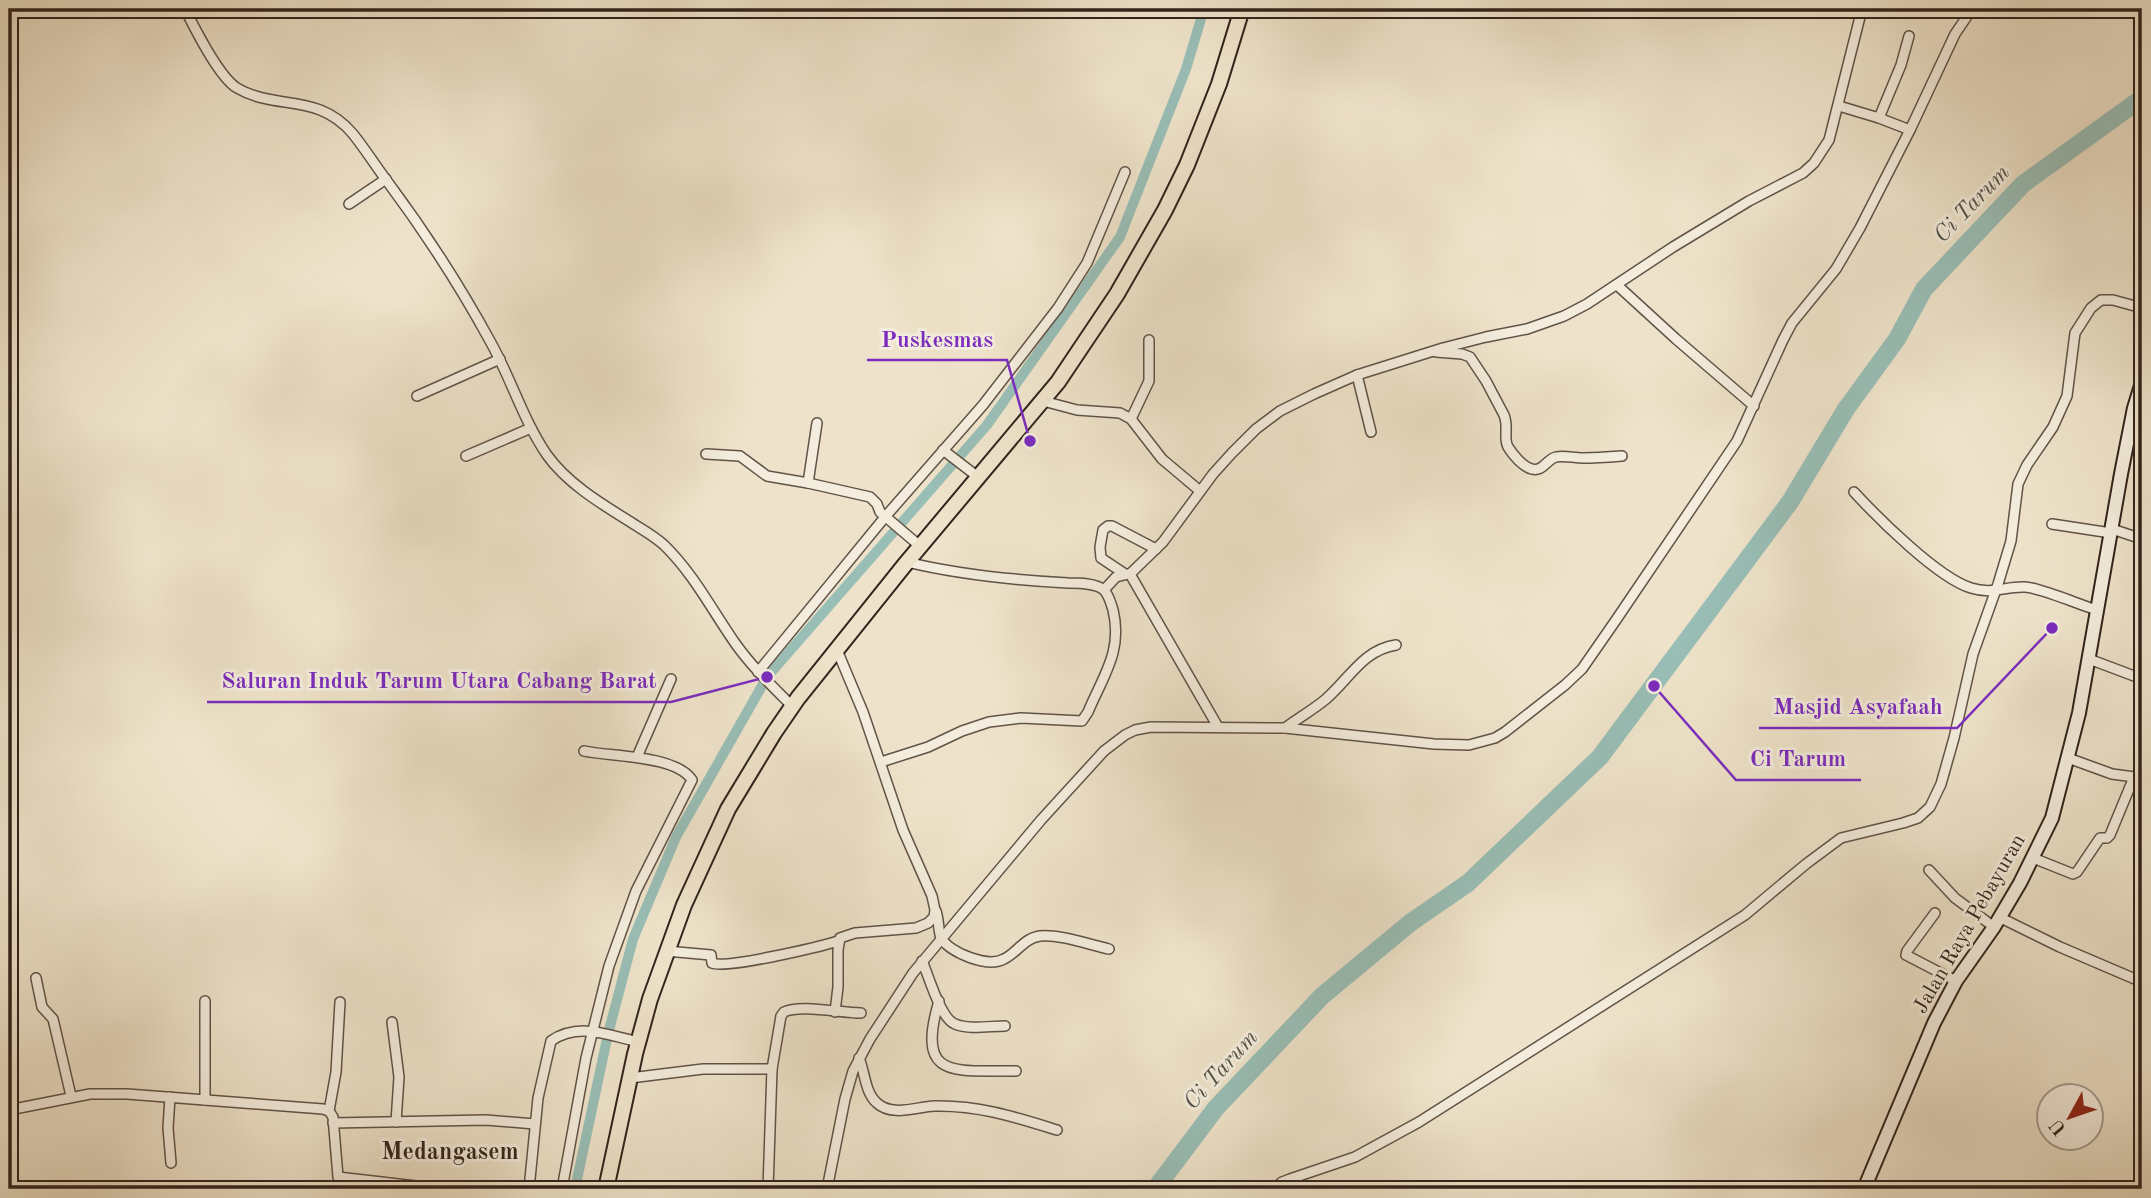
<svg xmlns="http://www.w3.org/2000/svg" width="2151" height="1198" font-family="'Old Standard TT',serif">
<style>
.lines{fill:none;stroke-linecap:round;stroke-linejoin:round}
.canal{stroke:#99beb6;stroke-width:10}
.river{stroke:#99beb6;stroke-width:18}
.street-casing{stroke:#615348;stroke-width:12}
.secondary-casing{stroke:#32231c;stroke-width:16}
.primary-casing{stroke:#32231c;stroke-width:18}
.street{stroke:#f4eddd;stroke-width:9}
.secondary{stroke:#f4eddd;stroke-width:12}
.primary{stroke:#eee3ca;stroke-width:14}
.labels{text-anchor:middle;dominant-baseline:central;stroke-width:6;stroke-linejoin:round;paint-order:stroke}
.street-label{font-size:21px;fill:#32231c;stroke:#f4eddd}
.water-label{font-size:23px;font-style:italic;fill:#51524a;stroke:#f4eddd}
.quarter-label{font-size:24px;font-weight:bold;fill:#32231c;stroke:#f4eddd}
.leader{fill:none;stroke:#7b2cbf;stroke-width:2.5}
.callout-dot{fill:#7b2cbf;stroke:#f4eddd;stroke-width:2.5}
.callout-label{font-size:23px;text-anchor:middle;font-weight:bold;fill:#7b2cbf;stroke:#f4eddd;stroke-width:6;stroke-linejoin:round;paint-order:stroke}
</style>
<rect width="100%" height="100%" fill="#eee3ca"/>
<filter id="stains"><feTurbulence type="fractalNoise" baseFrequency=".00286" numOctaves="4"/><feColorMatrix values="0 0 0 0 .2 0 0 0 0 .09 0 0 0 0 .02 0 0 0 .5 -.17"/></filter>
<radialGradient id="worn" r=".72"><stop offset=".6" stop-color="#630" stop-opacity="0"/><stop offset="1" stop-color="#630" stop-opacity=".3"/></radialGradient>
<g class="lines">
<!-- canal -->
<polyline class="canal" points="575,1189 608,1034 633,939 676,837 767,677 987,425 1120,237 1186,69 1204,9"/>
<!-- river -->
<polyline class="river" points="1155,1189 1216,1108 1322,996 1410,923 1468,883 1600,757 1790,502 1846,409 1897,339 1924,289 2023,184 2142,98"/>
<!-- street casing -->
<g class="street-casing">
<g id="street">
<path d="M185,9C195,29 219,77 237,88C276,111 318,92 353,134C365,149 375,165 387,181C425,232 460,286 490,341C511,378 523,420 547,455C567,483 600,503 629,521C641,529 653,535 664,545C693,573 712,610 735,643C752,667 772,686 792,706"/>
<polyline points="1839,106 1879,118 1901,65 1909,36"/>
<polyline points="1879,118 1910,130"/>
<polyline points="349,204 386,179"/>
<polyline points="1617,285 1676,339 1754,406"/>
<path d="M1436,352L1462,354L1470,357L1486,381L1504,415C1509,427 1503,438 1508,447C1513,455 1523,467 1532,469C1543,472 1547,459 1556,457C1564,455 1574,458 1583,458C1596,458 1609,457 1622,456"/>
<polyline points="1357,375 1371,432"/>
<polyline points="417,396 500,359"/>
<polyline points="1043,401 1077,410 1120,413 1131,419 1162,459 1200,491"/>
<polyline points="1131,419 1149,381 1149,340"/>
<polyline points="817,423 808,483 870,497 877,504 880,512 921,547"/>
<polyline points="943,450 978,477"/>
<polyline points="706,454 740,456 767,476 808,483"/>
<polyline points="466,456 531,428"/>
<path d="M1854,492C1878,518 1938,578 1971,588C1993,595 2005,586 2025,587C2041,588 2080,605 2097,610"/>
<polyline points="2052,524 2111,533"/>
<polyline points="2112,529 2142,539"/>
<polyline points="1125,574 1101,558 1100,547 1103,530 1108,526 1112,526 1156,549"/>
<polyline points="1104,590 1116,577 1128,574"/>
<polyline points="2089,659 2142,679"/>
<polyline points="758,672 885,517 983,405 1058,308 1087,263 1125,172"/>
<polyline points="1218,727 1130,574 1163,542 1213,474 1232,453 1256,429 1280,411 1314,394 1357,375 1443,348 1486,337 1527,329 1564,316 1587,304 1673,247 1749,201 1803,173 1814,163 1829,140 1862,9"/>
<path d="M1285,728C1298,718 1313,710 1326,699C1350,678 1363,650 1396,645"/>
<polyline points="637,757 671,679"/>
<polyline points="2068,758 2112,774 2142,778"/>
<path d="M881,762L928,747L962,731L989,722L1021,718L1082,721L1088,712C1103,676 1123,651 1113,610C1111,604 1109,595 1104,590C1096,583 1079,583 1068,583C1013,580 960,575 907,562"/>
<polyline points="2033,858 2073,874 2077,872 2100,838 2107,838 2110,835 2134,777"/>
<polyline points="1929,870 1955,898 1994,927"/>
<path d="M936,911C939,919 938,930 941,938C950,953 988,968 1004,959C1017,953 1024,938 1040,936C1060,934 1090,945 1109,949"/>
<polyline points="1935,913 1907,951 1906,955 1956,981"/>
<polyline points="1999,917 2060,947 2142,982"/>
<path d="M666,951L711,955L712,963C726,969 819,947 838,941"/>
<path d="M922,961C929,976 940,1018 955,1024C969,1030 990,1026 1005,1026"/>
<polyline points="36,978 42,1007 53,1019 71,1096"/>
<path d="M939,1001C915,1081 955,1070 1016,1071"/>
<polyline points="835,1012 838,987 838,950 840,938 855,933 916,928 928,923 934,917 935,910 932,896 903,830 863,712 837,650"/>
<polyline points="392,1022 399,1077 396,1122"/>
<path d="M859,1058C865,1072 865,1093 877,1103C892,1117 916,1107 934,1106C979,1105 1015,1117 1057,1130"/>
<polyline points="630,1078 703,1069 772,1069"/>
<polyline points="170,1097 168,1128 171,1163"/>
<polyline points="205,1100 205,1001"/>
<polyline points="9,1110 90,1094 127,1094 323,1109 329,1111 333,1117 338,1177 442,1189"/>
<polyline points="329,1111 336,1072 340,1002"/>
<polyline points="333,1123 486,1120 535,1124"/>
<path d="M529,1189L538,1098L551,1041C578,1022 609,1035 638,1042"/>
<path d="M562,1189L586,1058L609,966L636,891L692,780C676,755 611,757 584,751"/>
<path d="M768,1189L772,1069L781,1016L784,1012C800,1004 840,1013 861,1013"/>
<polyline points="827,1189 845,1099 853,1071 870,1039 913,973 1041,820 1104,751 1125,735 1135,730 1151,727 1285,728 1434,744 1469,745 1495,738 1505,732 1565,685 1582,669 1616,620 1737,441 1783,340 1792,323 1836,269 1860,228 1910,130 1955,34 1972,9"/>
<polyline points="1274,1189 1282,1182 1290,1179 1355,1157 1419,1122 1745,915 1806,864 1841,838 1903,823 1918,818 1930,807 1941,784 1954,738 1973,654 1998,584 2011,541 2018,484 2027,465 2053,427 2067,396 2075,333 2091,308 2101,300 2113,300 2142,308"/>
</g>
</g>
<!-- secondary casing -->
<g class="secondary-casing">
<polyline id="secondary" points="1864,1189 1934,1023 1956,981 1994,927 2020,883 2052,818 2079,713 2121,474 2134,408 2142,382"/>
</g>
<!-- primary casing -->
<g class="primary-casing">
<polyline id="primary" points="606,1189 635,1054 650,999 684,905 728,809 774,733 798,698 907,562 1058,382 1117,294 1165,210 1187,165 1219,84 1242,9"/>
</g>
<!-- street -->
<use href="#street" class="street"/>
<!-- secondary -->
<use href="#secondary" class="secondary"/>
<!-- primary -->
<use href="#primary" class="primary"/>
</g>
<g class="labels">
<!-- street labels -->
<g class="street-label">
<text transform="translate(1970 924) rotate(-60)">Jalan Raya Pebayuran</text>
</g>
<!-- water labels -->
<g class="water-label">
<text transform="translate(1972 204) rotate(-46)">Ci Tarum</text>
<text transform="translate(1221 1070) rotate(-48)">Ci Tarum</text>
</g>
<!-- quarter labels -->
<g class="quarter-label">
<text x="450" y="1153">Medangasem</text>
</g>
</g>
<!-- callouts -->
<path class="leader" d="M1030 441L1007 360H867M767 677L671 702H207M2052 628L1957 728H1759M1654 686L1736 780H1861"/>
<g class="callout-dot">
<circle cx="1030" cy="441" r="7"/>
<circle cx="767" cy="677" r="7"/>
<circle cx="2052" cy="628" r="7"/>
<circle cx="1654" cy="686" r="7"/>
</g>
<g class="callout-label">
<text x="937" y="347">Puskesmas</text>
<text x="439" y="688">Saluran Induk Tarum Utara Cabang Barat</text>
<text x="1858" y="714">Masjid Asyafaah</text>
<text x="1798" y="766">Ci Tarum</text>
</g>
<!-- margin -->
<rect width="2151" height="1198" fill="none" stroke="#eee3ca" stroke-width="35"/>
<rect x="10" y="10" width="2130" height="1177" fill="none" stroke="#32231c" stroke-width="3.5"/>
<rect x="18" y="18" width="2116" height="1163" fill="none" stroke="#32231c" stroke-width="2"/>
<!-- north arrow -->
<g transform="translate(2070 1117) rotate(230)"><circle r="33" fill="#f4eddd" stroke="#a69c90" stroke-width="2"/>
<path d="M0-5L12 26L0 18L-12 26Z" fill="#8f2418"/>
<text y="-10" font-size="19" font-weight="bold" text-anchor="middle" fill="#32231c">U</text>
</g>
<rect width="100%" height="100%" filter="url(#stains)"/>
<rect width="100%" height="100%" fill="url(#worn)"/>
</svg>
